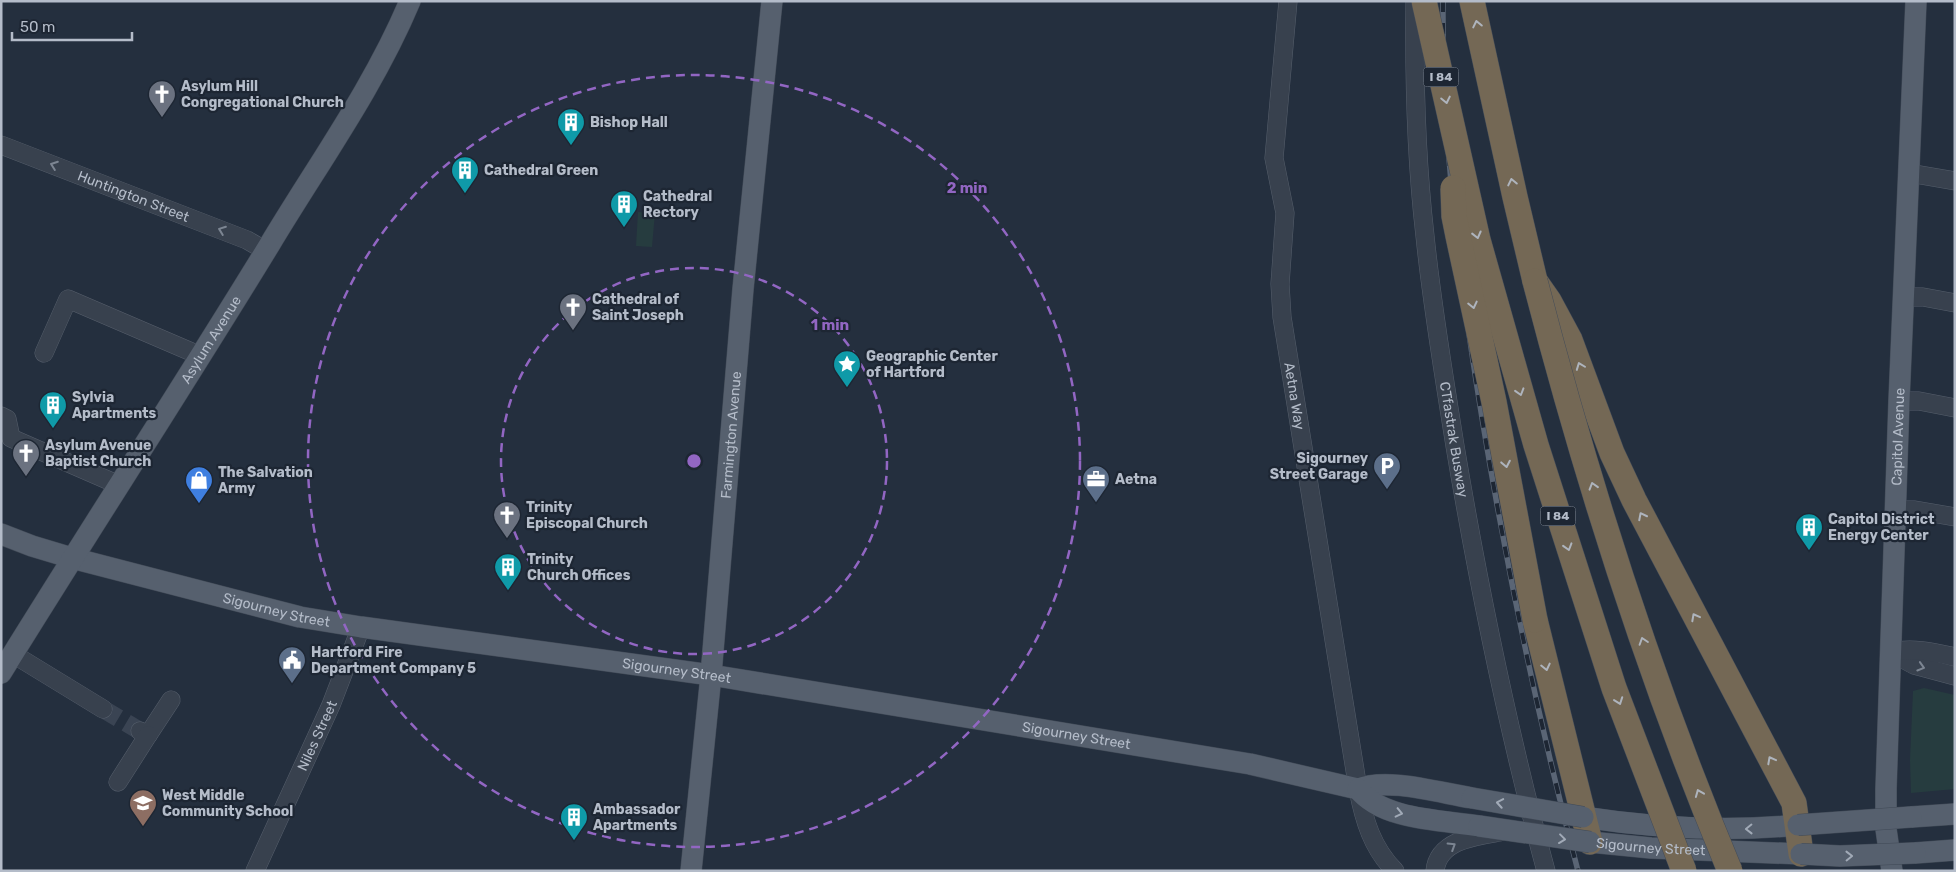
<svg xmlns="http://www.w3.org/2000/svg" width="1956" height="872" font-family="Rubik,sans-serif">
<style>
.green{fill:#263c3f}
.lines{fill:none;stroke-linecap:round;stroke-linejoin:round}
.minor-tunnel{stroke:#3a4453;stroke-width:18;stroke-dasharray:18 9;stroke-linecap:butt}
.minor-casing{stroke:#565f6c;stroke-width:19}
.major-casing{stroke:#414a57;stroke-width:22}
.highway-casing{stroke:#434c59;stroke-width:26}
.minor{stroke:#38414e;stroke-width:18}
.major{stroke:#56606e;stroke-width:21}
.highway{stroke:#746855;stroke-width:25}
.rail-casing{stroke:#5a6575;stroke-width:5.5}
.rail{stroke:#1d2633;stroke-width:4;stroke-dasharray:11;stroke-linecap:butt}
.major-bridge-casing{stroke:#414a57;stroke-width:22;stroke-linecap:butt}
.highway-bridge-casing{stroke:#434c59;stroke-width:26;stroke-linecap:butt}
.major-bridge{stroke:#56606e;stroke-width:21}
.highway-bridge{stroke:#746855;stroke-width:25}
.oneway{stroke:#aeb4bd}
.oneway2{stroke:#7c8592}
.oneway3{stroke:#a1aab7}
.ring{fill:none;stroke:#9266c3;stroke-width:2.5;stroke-dasharray:9 6}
.labels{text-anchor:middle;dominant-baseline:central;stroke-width:4.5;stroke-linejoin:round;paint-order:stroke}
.shield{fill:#1d2633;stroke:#878f9c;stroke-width:1}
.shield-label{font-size:12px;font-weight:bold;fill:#b4bcc9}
.poi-label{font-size:14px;font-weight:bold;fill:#b4bcc9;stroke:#1d2633;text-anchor:start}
.street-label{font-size:14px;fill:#b4bcc9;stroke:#1d2633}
.centre{fill:#9266c3;stroke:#1d2633;stroke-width:2.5}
.ring-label{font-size:15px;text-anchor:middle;font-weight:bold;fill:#9266c3;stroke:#1d2633;stroke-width:4.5;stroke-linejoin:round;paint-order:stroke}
</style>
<rect width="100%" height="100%" fill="#242f3e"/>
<!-- green -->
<g class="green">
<polygon points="638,212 655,213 652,247 636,246"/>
<polygon points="1924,688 1955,695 1955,789 1911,793 1910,760 1913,691"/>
</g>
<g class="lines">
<!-- minor-tunnel -->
<polyline class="minor-tunnel" points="103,709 140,731"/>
<!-- minor casing -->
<g class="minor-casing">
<g id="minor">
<path id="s1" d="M1288,1L1274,158L1285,213L1280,284L1282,317L1358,789C1364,820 1372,848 1395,871"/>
<path id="s2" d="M1415,1C1414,79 1416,158 1425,236C1432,306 1444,376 1455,446C1479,589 1508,731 1546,871"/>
<path id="s3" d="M1,145L247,240L266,251"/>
<polyline points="1909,173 1955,181"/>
<polyline points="1904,297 1923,297 1955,303"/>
<polyline points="44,353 68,299 201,356"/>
<polyline points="1899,401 1919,401 1955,408"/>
<polyline points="1,416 7,419 11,438 119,485"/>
<polyline points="1895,510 1915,510 1955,517"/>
<polyline points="1890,652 1914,665 1955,676"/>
<path d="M1890,652C1913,647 1933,652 1955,657"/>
<polyline points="13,654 103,709"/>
<polyline points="140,731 148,735 171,700"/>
<polyline points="118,782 148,735"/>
<path id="s4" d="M255,871L331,705L361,627"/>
<path d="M1435,871C1438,840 1476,836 1500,832"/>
</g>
</g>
<!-- major casing -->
<g class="major-casing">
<g id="major">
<path id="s5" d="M1,534L32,546L72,558L300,617L361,627L711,675L1250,764L1358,789C1387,777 1440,793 1472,798"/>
<path id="s6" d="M1,673C90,529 182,388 270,244C318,164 374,87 410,1"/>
<path d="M1358,789C1382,820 1442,820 1479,826"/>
<path d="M1583,817C1654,828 1726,832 1798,825"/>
<polyline points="1911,817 1955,814"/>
<path id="s7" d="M1590,842L1651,848L1801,854"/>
<polyline points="1915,853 1955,850"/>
<path id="s8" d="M691,871L711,675L743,289L772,1"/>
<path id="s9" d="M1892,871L1886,829V789L1899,401L1916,1"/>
</g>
</g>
<!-- highway casing -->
<g class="highway-casing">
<g id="highway">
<polyline points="1472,1 1515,197 1535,281 1549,301 1570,340 1612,453 1634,500 1794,803 1801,854"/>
<polyline points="1535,620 1590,842"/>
</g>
</g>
<!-- minor -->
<use href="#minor" class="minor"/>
<!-- major -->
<use href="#major" class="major"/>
<!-- highway -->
<use href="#highway" class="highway"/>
<!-- rail casing -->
<g class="rail-casing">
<path id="rail" d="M1443,1C1442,143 1460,285 1483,424C1508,575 1539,723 1578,871"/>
</g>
<!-- rail -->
<use href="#rail" class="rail"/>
<!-- major-bridge casing -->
<g class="major-bridge-casing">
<g id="major-bridge">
<polyline points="1472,798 1583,817"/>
<polyline points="1798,825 1911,817"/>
<polyline points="1479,826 1590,842"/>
<polyline points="1801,854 1840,856 1915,853"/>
</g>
</g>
<!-- highway-bridge casing -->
<g class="highway-bridge-casing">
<g id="highway-bridge">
<polyline points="1424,1 1478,240 1536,445 1614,688 1684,871"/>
<polyline points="1453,188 1454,216 1458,236 1494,402 1535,620"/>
<path d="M1535,281C1587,482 1650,680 1730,871"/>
</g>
</g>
<!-- major-bridge -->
<use href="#major-bridge" class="major-bridge"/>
<!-- highway-bridge -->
<use href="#highway-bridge" class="highway-bridge"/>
</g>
<!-- one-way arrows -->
<defs><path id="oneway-chevron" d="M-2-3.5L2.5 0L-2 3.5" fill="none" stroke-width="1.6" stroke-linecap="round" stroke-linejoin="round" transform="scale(1.25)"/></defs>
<g class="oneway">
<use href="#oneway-chevron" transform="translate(1477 24) rotate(-102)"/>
<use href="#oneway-chevron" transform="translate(1446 100) rotate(78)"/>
<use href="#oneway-chevron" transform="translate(1512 182) rotate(-102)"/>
<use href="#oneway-chevron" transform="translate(1477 235) rotate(76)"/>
<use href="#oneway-chevron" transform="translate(1473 305) rotate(77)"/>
<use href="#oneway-chevron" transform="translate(1580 366) rotate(-111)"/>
<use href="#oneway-chevron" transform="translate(1520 392) rotate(73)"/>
<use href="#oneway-chevron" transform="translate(1506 464) rotate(79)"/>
<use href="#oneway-chevron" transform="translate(1593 486) rotate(-107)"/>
<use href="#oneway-chevron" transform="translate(1642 516) rotate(-117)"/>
<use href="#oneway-chevron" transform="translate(1568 547) rotate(73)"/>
<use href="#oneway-chevron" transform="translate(1695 617) rotate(-118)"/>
<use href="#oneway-chevron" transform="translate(1643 641) rotate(-108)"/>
<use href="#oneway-chevron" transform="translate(1546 667) rotate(77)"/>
<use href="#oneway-chevron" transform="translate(1619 701) rotate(70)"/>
<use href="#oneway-chevron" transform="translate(1771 760) rotate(-118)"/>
<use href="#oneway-chevron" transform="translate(1699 793) rotate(-112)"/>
</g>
<g class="oneway2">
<use href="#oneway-chevron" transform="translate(54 165) rotate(-160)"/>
<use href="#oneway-chevron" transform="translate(222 230) rotate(-159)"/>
<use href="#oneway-chevron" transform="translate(1921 667) rotate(17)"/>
<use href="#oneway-chevron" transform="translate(1452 846) rotate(-32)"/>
</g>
<g class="oneway3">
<use href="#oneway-chevron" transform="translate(1500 803) rotate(-170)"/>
<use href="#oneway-chevron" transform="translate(1399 813) rotate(13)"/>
<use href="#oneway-chevron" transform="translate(1749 829) rotate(179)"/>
<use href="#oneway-chevron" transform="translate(1562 839) rotate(7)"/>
<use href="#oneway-chevron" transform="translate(1849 856) rotate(-1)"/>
</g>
<!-- distance rings -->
<g class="ring">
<circle cx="694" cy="461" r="193"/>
<circle cx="694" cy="461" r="386"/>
</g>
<!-- icons -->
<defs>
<g id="church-pin" transform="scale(1.4375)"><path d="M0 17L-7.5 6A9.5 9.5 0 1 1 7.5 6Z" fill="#6b7280" stroke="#1d2633"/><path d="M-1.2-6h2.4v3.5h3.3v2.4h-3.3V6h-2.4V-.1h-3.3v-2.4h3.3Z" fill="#fff"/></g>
<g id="building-pin" transform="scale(1.4375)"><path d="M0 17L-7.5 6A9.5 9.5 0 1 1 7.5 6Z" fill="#0f9aa8" stroke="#1d2633"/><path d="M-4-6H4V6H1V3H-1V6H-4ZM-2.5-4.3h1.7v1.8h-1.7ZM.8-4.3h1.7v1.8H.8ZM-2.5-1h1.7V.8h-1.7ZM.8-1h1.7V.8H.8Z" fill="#fff"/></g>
<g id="sight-pin" transform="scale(1.4375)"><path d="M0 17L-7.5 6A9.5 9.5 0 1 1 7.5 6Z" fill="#0f9aa8" stroke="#1d2633"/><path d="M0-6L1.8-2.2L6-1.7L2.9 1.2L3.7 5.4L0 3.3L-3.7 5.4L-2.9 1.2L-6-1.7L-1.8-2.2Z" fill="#fff"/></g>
<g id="parking-pin" transform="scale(1.4375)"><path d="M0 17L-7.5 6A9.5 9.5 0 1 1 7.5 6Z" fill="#5c6f8a" stroke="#1d2633"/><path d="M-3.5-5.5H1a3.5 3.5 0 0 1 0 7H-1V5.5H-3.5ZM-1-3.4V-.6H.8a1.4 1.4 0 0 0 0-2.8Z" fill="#fff"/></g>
<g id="office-pin" transform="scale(1.4375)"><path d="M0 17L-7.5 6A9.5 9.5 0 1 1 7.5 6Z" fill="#5c6f8a" stroke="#1d2633"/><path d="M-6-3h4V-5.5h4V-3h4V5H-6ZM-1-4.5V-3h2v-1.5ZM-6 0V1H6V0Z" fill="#fff"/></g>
<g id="shop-pin" transform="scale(1.4375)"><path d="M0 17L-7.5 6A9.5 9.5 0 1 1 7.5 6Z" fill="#3f7fe0" stroke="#1d2633"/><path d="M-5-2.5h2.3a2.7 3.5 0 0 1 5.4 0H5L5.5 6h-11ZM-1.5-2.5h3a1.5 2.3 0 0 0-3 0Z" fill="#fff"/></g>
<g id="civic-pin" transform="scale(1.4375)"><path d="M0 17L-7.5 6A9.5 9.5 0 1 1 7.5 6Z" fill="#5c6f8a" stroke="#1d2633"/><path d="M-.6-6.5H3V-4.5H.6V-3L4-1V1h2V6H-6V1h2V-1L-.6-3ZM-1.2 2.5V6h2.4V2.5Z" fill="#fff"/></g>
<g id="school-pin" transform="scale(1.4375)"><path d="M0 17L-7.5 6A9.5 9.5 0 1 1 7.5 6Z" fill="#8d6e63" stroke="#1d2633"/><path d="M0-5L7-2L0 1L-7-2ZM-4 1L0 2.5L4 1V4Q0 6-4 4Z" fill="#fff"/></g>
</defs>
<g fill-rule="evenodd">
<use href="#church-pin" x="162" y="94"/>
<use href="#building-pin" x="571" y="122"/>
<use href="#building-pin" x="465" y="170"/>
<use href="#building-pin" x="624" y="204"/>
<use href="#church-pin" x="573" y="307"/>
<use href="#sight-pin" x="847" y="364"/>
<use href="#building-pin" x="53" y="405"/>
<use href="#church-pin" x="26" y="453"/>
<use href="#parking-pin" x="1387" y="466"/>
<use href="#office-pin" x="1096" y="479"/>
<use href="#shop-pin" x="199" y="480"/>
<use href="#church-pin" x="507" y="515"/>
<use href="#building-pin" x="1809" y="527"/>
<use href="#building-pin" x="508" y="567"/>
<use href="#civic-pin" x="292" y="660"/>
<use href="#school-pin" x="143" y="803"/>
<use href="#building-pin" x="574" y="817"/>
</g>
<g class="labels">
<!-- shield labels -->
<g class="shield">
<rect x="1423.5" y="67.5" width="35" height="19" rx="4"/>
<rect x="1540.5" y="506.5" width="35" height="19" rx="4"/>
</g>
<g class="shield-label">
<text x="1441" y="77">I 84</text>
<text x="1558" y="516">I 84</text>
</g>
<!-- poi labels -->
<g class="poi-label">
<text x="181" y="86">Asylum Hill<tspan x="181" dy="16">Congregational Church</tspan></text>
<text x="590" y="122">Bishop Hall</text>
<text x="484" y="170">Cathedral Green</text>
<text x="643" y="196">Cathedral<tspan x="643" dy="16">Rectory</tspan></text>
<text x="592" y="299">Cathedral of<tspan x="592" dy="16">Saint Joseph</tspan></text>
<text x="866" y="356">Geographic Center<tspan x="866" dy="16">of Hartford</tspan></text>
<text x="72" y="397">Sylvia<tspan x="72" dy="16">Apartments</tspan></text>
<text x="45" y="445">Asylum Avenue<tspan x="45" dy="16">Baptist Church</tspan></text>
<text x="1368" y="458" text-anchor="end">Sigourney<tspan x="1368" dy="16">Street Garage</tspan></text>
<text x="218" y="472">The Salvation<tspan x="218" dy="16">Army</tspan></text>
<text x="1115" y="479">Aetna</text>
<text x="526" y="507">Trinity<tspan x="526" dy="16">Episcopal Church</tspan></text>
<text x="1828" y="519">Capitol District<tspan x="1828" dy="16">Energy Center</tspan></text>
<text x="527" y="559">Trinity<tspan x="527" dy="16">Church Offices</tspan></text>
<text x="311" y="652">Hartford Fire<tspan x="311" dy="16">Department Company 5</tspan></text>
<text x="162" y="795">West Middle<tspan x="162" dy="16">Community School</tspan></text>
<text x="593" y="809">Ambassador<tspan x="593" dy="16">Apartments</tspan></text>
</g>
<!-- street labels -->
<g class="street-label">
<text stroke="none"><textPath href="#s3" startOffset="142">Huntington Street</textPath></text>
<text stroke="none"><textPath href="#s6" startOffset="394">Asylum Avenue</textPath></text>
<text stroke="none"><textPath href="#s1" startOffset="398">Aetna Way</textPath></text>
<text stroke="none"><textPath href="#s8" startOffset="438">Farmington Avenue</textPath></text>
<text stroke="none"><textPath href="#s9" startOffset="435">Capitol Avenue</textPath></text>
<text stroke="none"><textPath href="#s2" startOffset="441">CTfastrak Busway</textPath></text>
<text stroke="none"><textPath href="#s5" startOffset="286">Sigourney Street</textPath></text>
<text stroke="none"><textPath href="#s5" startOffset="691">Sigourney Street</textPath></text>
<text stroke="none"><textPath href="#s5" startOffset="1096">Sigourney Street</textPath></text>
<text stroke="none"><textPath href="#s4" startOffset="149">Niles Street</textPath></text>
<text stroke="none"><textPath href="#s7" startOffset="61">Sigourney Street</textPath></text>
</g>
</g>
<circle cx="694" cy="461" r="8" class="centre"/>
<g class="ring-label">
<text x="967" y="193">2 min</text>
<text x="830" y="330">1 min</text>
</g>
<!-- border -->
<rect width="1956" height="872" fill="none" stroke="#b4bcc9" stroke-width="5"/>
<!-- scale -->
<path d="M12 32v8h120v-8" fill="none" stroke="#b4bcc9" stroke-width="2.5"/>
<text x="20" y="32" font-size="15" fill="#b4bcc9" stroke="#1d2633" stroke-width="4" paint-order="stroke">50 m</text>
</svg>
